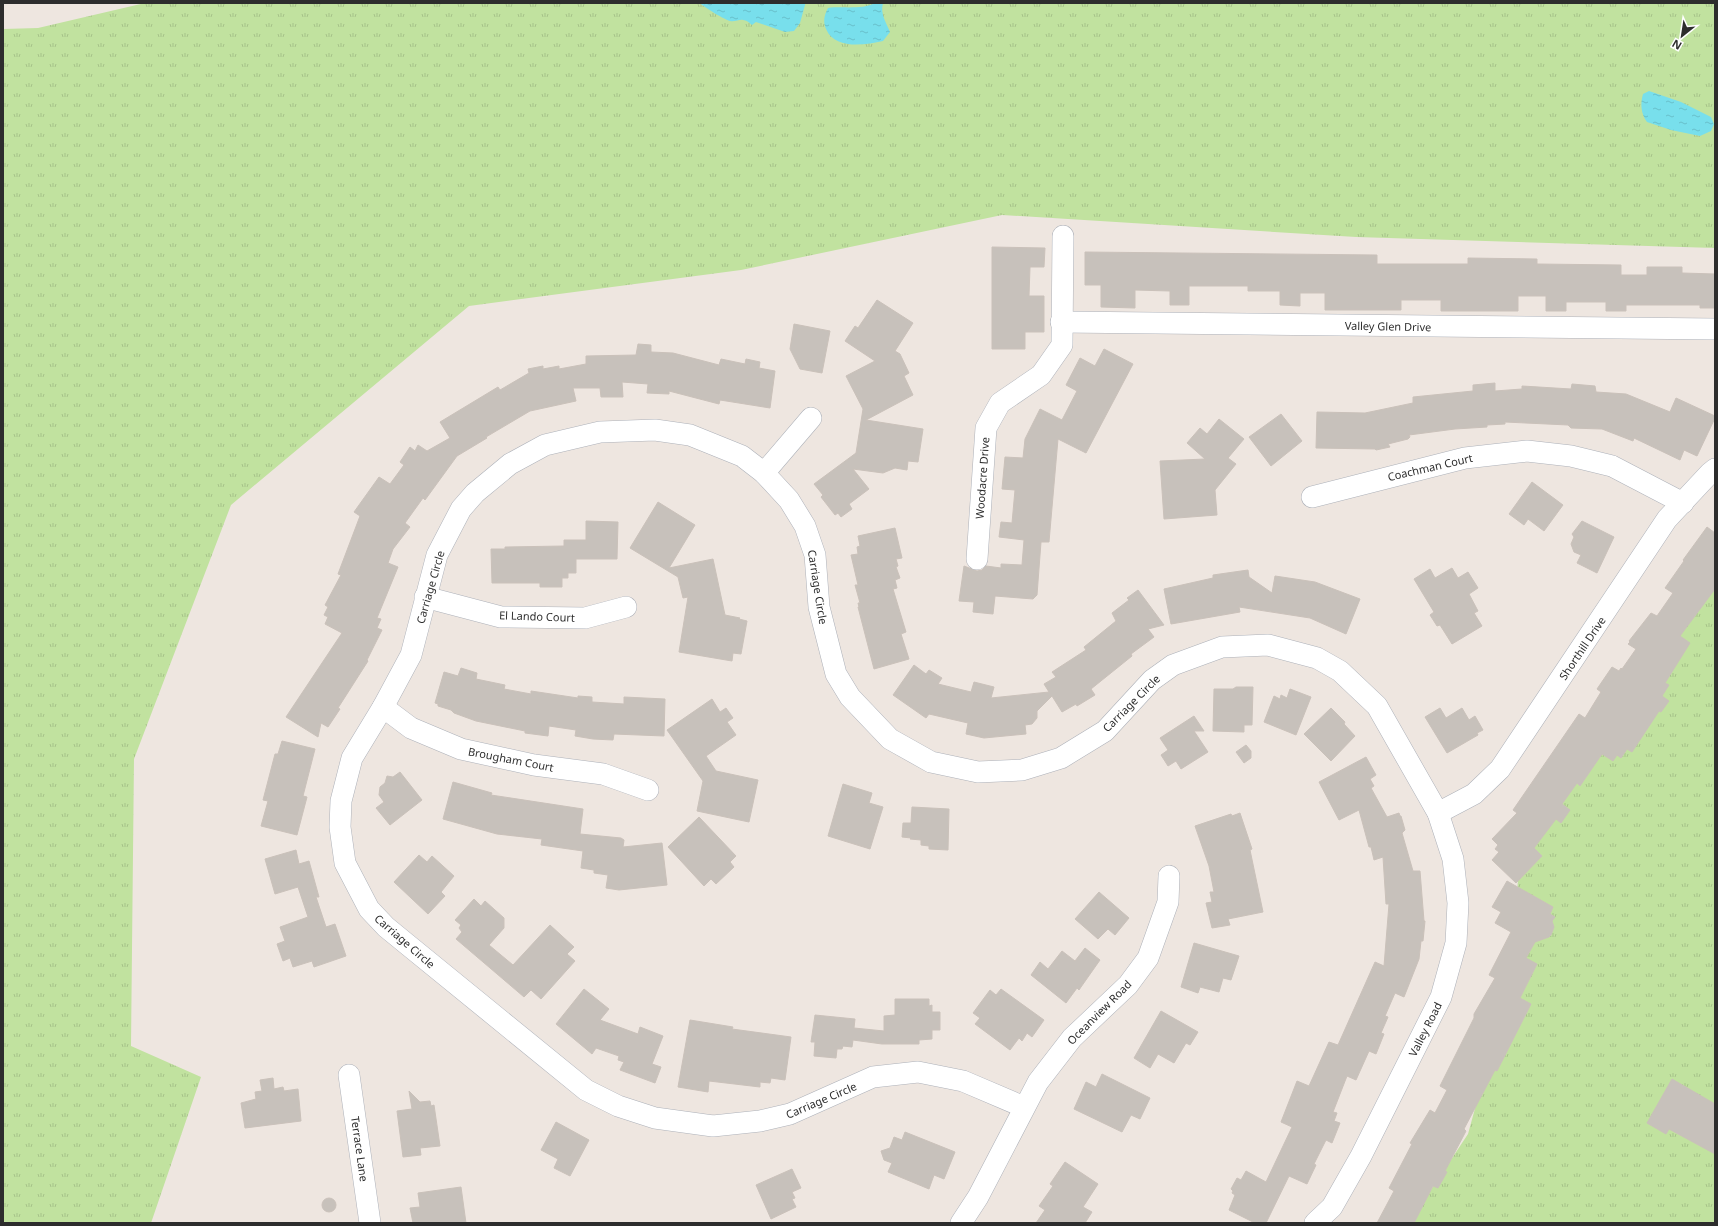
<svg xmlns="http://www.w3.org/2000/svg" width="1718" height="1226" font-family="'Noto Sans',sans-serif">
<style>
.grass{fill:url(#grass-tufts)}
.water{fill:url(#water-ripples)}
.building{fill:#c7c1bb;stroke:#cac1ba}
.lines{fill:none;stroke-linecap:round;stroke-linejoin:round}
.minor-casing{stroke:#adb1b9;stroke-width:22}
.minor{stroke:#fff;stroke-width:21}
.labels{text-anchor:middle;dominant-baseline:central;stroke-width:4;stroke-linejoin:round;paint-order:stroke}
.street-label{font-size:11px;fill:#2d2d2d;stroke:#fff}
</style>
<defs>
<pattern id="grass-tufts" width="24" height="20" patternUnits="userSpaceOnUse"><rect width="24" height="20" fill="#c1e29f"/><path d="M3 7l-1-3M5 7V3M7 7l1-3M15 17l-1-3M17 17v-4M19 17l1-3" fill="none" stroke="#a6c289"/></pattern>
<pattern id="water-ripples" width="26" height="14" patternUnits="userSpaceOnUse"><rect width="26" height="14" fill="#78dfec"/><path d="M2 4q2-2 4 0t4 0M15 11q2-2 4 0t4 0" fill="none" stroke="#68c0cb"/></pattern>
</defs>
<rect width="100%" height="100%" fill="#eee6e0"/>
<!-- grass -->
<g class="grass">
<polygon points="145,3 1715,3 1715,248 1356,237 1002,215 741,270 469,306 231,505 134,759 131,1046 201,1077 151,1223 3,1223 3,29 38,28"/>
<polygon points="1715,578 1715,1223 1409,1223 1468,1134 1513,970 1519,861"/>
</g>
<!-- water -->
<g class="water">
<path d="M700,3H805V5L800,23L794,31L785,32L756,22L752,25C750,23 746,20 743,20C740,19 735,22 730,21C727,21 702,6 700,3Z"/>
<path d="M875,3H883C880,14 886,22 890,32L883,41C865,45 835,50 826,29C823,22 824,15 828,8C842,6 863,10 875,3Z"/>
<path d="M1649,91L1681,102L1711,117L1714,124L1711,131L1700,136L1671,130L1647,122C1641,114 1640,104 1643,94Z"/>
</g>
<!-- building -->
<g class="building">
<polygon points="992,247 1045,248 1044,267 1030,267 1029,296 1044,296 1044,332 1025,332 1025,349 992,349"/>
<polygon points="1085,252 1377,255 1377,264 1468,264 1468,258 1537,259 1537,264 1621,265 1621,275 1647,275 1647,267 1682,267 1682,273 1715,274 1715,308 1700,308 1700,305 1626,305 1626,311 1606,311 1606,302 1566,302 1566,311 1546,311 1546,296 1518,296 1518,311 1441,311 1441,300 1401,300 1401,310 1325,310 1325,293 1300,293 1300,306 1280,305 1280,291 1248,291 1248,286 1189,286 1189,305 1170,305 1170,291 1135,290 1135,308 1101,307 1101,285 1085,285"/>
<polygon points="877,300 913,323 895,351 900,354 909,373 904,376 913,395 866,420 923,429 918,462 908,461 907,470 895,468 883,473 853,469 869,489 849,504 852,509 841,517 838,513 835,515 821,497 823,495 814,484 856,453 863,409 846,376 875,361 845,341 855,326 858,328"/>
<polygon points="794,324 830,331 822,373 800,369 790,349"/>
<polygon points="638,344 651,345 651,352 673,353 719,365 721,359 745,364 746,359 760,362 759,368 775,371 770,408 720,400 719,404 669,391 669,394 647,393 648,384 622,382 623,397 601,397 600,388 573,388 576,401 530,411 486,437 487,438 457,456 425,500 423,498 405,523 410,527 393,549 388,563 398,567 377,618 381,619 377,628 382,630 367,660 368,661 338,708 340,709 328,727 321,723 318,737 286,717 342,633 325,624 328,617 324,615 328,607 325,605 341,575 338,574 360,516 354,512 379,477 390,484 404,465 400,462 410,447 415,451 418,445 427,451 450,438 440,422 498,387 500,390 529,373 528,369 543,366 543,369 559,366 559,369 586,364 586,356 636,355"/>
<polygon points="1104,349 1133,364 1086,453 1058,439 1049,542 1041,542 1037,595 1033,599 995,596 993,614 973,612 974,602 959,601 964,566 977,571 982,570 986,566 1001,568 1001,564 1022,565 1024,540 999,537 1001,522 1012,523 1015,490 1002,489 1005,457 1023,458 1025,439 1040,409 1062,420 1077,391 1066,385 1080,358 1095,366"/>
<polygon points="1495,383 1495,391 1522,389 1522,386 1571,389 1572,384 1595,386 1596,392 1626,394 1670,412 1676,398 1715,416 1715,418 1697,456 1684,450 1680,460 1634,438 1633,441 1602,429 1571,428 1568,425 1505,422 1505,424 1487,425 1487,427 1455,429 1409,435 1410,437 1408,439 1388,444 1390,447 1376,450 1375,449 1316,448 1317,412 1365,413 1413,403 1413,397 1473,391 1473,385"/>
<polygon points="1281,414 1302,441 1271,466 1249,437"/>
<polygon points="1219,419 1244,439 1228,458 1236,464 1215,490 1217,515 1164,519 1160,461 1205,459 1187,443 1200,428 1207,434"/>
<polygon points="1532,482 1563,505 1544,531 1528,519 1524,525 1509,514"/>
<polygon points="658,502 695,525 669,568 713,559 725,615 740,618 739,619 747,621 741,654 733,653 732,661 679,652 688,597 683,598 678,577 630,548"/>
<polygon points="586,521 618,522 617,559 576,559 576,573 568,573 568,578 562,578 562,587 540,587 540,583 492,583 491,549 505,549 505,547 564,546 564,540 586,540"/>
<polygon points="1582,521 1614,537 1597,573 1577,563 1581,555 1574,552 1571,544 1574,537 1572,534"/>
<polygon points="1707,527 1715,533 1715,589 1680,636 1690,643 1665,683 1669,685 1662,696 1669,701 1661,712 1659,711 1632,752 1627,749 1621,758 1617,755 1613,761 1602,754 1580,786 1577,783 1562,804 1570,810 1561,823 1556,819 1534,848 1542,856 1516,883 1492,860 1499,852 1495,849 1498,845 1492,839 1517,813 1513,810 1579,714 1585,718 1601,692 1597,689 1612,667 1619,671 1621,668 1622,669 1636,649 1628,644 1630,642 1629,641 1651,613 1657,616 1673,593 1665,588 1684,561 1683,560"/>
<polygon points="895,528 902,558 896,559 898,566 896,567 900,578 895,580 897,588 893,589 906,632 901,634 909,659 874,669 858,607 859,607 858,603 860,603 855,585 858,585 851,555 858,554 857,547 860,546 858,536"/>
<polygon points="1452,568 1458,578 1468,572 1478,588 1469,594 1478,611 1474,613 1482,626 1452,644 1440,625 1437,626 1430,615 1434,612 1414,579 1430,569 1435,578"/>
<polygon points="1248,570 1249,577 1272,593 1275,576 1315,582 1360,599 1346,634 1310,618 1239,607 1240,612 1171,624 1164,589 1213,578 1213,575"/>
<polygon points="1138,590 1164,625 1148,629 1154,637 1131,654 1132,656 1091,689 1095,695 1077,706 1076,704 1062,712 1052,696 1037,711 1037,718 1032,724 1025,725 1026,734 984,738 966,734 968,723 929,714 926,718 893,695 914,665 926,674 929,670 942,678 938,684 971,692 974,682 994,687 991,698 1049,692 1044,684 1056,677 1052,672 1086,650 1084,647 1116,621 1112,613 1129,600 1127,598"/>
<polygon points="461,668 477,673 476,679 505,685 504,689 531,694 531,691 578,698 578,696 592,697 592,702 624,704 624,697 665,699 664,736 614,734 613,740 593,739 575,736 576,730 549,726 548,736 525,733 525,731 476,721 454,713 451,710 438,706 438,704 435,703 444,672 458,676"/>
<polygon points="1236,687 1253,687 1252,725 1244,725 1244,732 1213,731 1214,689 1233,689"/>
<polygon points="1290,689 1311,697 1296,735 1264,722 1274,696 1280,699 1281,695 1287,698"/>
<polygon points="712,699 720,712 726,708 733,718 727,722 736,735 706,756 716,771 758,780 749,822 697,811 703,781 667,730"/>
<polygon points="1331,708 1345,722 1344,724 1355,736 1331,761 1304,734"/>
<polygon points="1440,708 1446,718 1462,708 1469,720 1475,716 1483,730 1477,733 1478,735 1447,753 1425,717"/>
<polygon points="1194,716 1204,731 1194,731 1208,752 1181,769 1176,761 1168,766 1161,755 1168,750 1160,738"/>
<polygon points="282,741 315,749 303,796 307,797 297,835 261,826 268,801 263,800 275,754 278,754"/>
<polygon points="1246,745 1251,751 1251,758 1244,763 1236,752"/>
<polygon points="1366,757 1376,775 1370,779 1374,786 1371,788 1387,817 1399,813 1400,816 1401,816 1405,830 1402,833 1413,871 1420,871 1424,921 1425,921 1423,941 1421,941 1419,959 1404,997 1395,993 1385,1016 1388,1017 1381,1033 1384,1034 1376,1054 1369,1051 1356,1080 1347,1076 1333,1112 1337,1113 1334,1121 1340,1123 1332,1143 1326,1140 1314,1164 1316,1165 1307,1184 1289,1176 1266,1223 1255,1223 1229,1210 1235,1195 1232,1193 1233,1191 1231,1189 1237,1178 1241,1180 1246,1171 1266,1182 1292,1127 1281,1122 1297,1081 1309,1086 1329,1042 1338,1045 1375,962 1384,966 1389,904 1386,904 1383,857 1374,860 1371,847 1369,847 1359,810 1339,820 1319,782"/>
<polygon points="400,772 422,800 390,825 376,808 384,802 379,795 380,787 385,783 387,776 393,777"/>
<polygon points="453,782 492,793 491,795 583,809 580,834 621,838 624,840 623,847 662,843 667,885 619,890 606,888 608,875 594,873 594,870 581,868 583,851 541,845 542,839 497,834 443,819"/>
<polygon points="843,784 872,793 869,803 883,807 870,849 828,836"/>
<polygon points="912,807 949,809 948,850 929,849 929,846 921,845 921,840 910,839 911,838 902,837 903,823 911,823"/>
<polygon points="1240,813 1252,849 1250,850 1263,912 1228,919 1230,925 1212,928 1206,903 1212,902 1210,892 1214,892 1209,866 1195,826 1231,814 1232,816"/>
<polygon points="699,817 736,856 730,862 734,867 716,884 711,879 704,886 668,847"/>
<polygon points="296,850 299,864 309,861 319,897 316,897 326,927 335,924 346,956 314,967 312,961 293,967 290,958 283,961 277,944 285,941 280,927 308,917 298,887 275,894 265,859"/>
<polygon points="419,855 427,862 432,856 454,876 441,892 445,896 428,914 394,882"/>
<polygon points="1507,881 1553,907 1550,914 1555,917 1552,921 1554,927 1551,935 1549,937 1535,942 1526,958 1537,964 1520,998 1531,1004 1497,1071 1495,1070 1464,1129 1466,1131 1445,1171 1447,1172 1438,1188 1433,1186 1414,1223 1377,1223 1394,1191 1389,1188 1412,1144 1410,1143 1430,1110 1435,1113 1447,1090 1440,1086 1474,1018 1474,1014 1495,978 1489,975 1511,932 1495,923 1501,912 1492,907"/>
<polygon points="1099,892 1129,918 1115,935 1108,929 1098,939 1075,919"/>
<polygon points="474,899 481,906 485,901 504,918 504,928 489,945 513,965 550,925 574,947 567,954 575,961 541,999 531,990 524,997 456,939 462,932 459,928 461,925 455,920"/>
<polygon points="1194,943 1239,956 1231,980 1223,978 1219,992 1200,987 1198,993 1181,987"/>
<polygon points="1085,948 1100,960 1081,987 1079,990 1077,988 1066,1003 1031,975 1040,962 1048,969 1062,951 1075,961"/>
<polygon points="584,989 609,1009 600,1020 638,1034 640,1027 663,1036 652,1064 661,1067 655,1083 620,1070 624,1062 618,1060 619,1056 596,1048 592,1054 556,1024"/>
<polygon points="1001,989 1044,1020 1032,1037 1027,1033 1022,1041 1019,1038 1010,1050 975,1024 980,1018 973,1013 990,990 996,995"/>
<polygon points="895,999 929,999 929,1006 932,1005 932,1012 940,1012 940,1030 932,1030 932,1039 919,1040 919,1044 882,1044 853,1040 852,1047 843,1046 842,1049 837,1049 836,1058 814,1056 815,1042 811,1042 815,1015 855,1019 854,1028 884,1031 884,1016 895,1015"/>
<polygon points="1161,1011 1198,1032 1190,1045 1186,1043 1174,1063 1158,1054 1150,1068 1134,1058"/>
<polygon points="690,1020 733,1027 732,1029 791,1037 785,1080 771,1078 770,1083 760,1082 760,1087 709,1081 708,1092 678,1087"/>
<polygon points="1102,1074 1150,1098 1140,1119 1131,1115 1122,1132 1074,1109 1086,1082 1096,1087"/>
<polygon points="273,1078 274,1089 283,1087 284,1091 298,1089 301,1121 245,1128 241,1103 256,1099 255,1092 262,1091 260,1080"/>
<polygon points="1672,1079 1715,1104 1715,1154 1669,1129 1666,1134 1647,1123"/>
<polygon points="409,1091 420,1102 430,1101 431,1106 434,1105 440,1146 420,1148 421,1155 403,1157 397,1111 412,1109"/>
<polygon points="556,1122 589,1140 570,1176 554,1168 558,1159 541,1150"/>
<polygon points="905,1132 955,1152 944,1179 934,1175 929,1189 888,1172 892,1163 884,1160 881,1151 890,1148 894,1137 902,1140"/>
<polygon points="1065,1162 1098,1184 1083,1207 1092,1212 1085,1223 1036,1223 1045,1210 1039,1206 1053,1186 1050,1184"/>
<polygon points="792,1169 801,1188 792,1192 795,1198 792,1199 796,1207 771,1219 756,1185"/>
<polygon points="461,1187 466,1223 413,1223 410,1208 420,1207 418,1193"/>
<circle cx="329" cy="1205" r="7"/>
</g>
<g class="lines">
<!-- minor casing -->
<g class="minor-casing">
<g id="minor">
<polyline points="1061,322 1715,329"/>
<polyline points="764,473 811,418"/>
<polyline points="1312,497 1465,458 1527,451 1571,456 1612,466 1683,503"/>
<polyline points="977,559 986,428 1000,403 1041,375 1062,345 1063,236"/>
<polyline points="425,597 501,617 585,618 626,607"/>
<polyline points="383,707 411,728 461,749 534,765 603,774 648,790"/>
<polyline points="1438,813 1474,794 1500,769 1667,519 1710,473 1715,469"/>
<polyline points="349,1075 370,1223"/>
<polyline points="1024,1107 963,1081 918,1072 873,1077 790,1114 760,1121 713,1126 655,1118 618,1106 586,1090 408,945 386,927 369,909 345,863 340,827 341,801 352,758 383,707 411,655 437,555 461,509 475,493 510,464 545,445 600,432 655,430 690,435 742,456 764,473 789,500 805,526 815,555 819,607 836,674 850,697 890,739 931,762 978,772 1022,770 1061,758 1105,731 1152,680 1173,665 1222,647 1268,645 1317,658 1340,671 1377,706 1438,813 1453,859 1458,903 1456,943 1441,997 1361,1156 1332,1207 1315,1223"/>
<polyline points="961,1223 978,1197 1038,1082 1072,1038 1128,985 1148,958 1168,902 1169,876"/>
</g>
</g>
<!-- minor -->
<use href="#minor" class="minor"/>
</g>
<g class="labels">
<!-- street labels -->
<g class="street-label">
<text transform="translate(1388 326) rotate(1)">Valley Glen Drive</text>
<text transform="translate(1430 467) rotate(-13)">Coachman Court</text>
<text transform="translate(982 478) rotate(-86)">Woodacre Drive</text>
<text transform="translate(430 587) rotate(-74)">Carriage Circle</text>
<text transform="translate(818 587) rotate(81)">Carriage Circle</text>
<text transform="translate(537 616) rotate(2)">El Lando Court</text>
<text transform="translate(1582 648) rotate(-56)">Shorthill Drive</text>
<text transform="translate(1131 703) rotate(-45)">Carriage Circle</text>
<text transform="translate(511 759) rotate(11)">Brougham Court</text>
<text transform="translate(405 941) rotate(41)">Carriage Circle</text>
<text transform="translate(1099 1012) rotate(-45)">Oceanview Road</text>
<text transform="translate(1425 1029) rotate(-63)">Valley Road</text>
<text transform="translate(821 1100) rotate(-23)">Carriage Circle</text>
<text transform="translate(360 1149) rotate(82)">Terrace Lane</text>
</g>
</g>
<!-- border -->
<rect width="1718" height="1226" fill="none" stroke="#2d2d2d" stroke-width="8"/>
<!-- north arrow -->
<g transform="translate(1682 36) rotate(210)" stroke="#ffffff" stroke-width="3" paint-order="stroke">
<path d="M0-3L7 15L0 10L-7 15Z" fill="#2d2d2d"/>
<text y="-6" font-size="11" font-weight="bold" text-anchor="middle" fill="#2d2d2d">N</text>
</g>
</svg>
